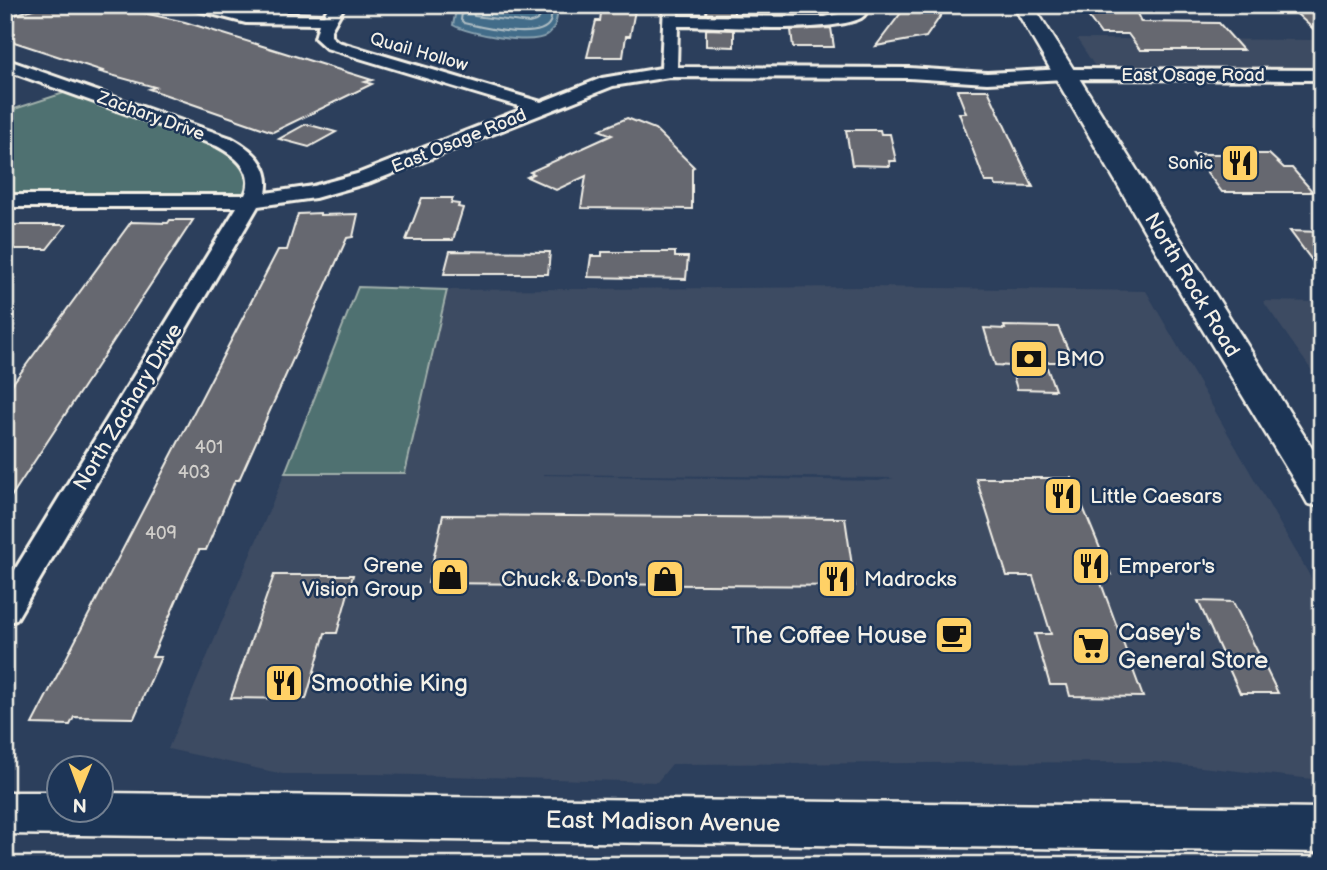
<svg xmlns="http://www.w3.org/2000/svg" width="1327" height="870" font-family="'Balsamiq Sans',sans-serif">
<style>
.built{fill:#3d4b62;fill-rule:evenodd}
.green{fill:#507171;stroke:#a2b1ac;stroke-width:2}
.water{fill:#426c89;stroke:#89a1af;stroke-width:2}
.lines{fill:none;stroke-linecap:round;stroke-linejoin:round}
.shore{stroke:#adbcc2;stroke-width:2}
.building{fill:#666770;stroke:#f4f1e8;stroke-width:2}
.street-casing{stroke:#f4f1e8;stroke-width:6}
.secondary-casing{stroke:#f4f1e8;stroke-width:5}
.street{fill:#1d3557;fill-rule:evenodd}
.secondary{fill:#1d3557;fill-rule:evenodd}
.labels{text-anchor:middle;dominant-baseline:central;stroke-width:5;stroke-linejoin:round;paint-order:stroke}
.far-street-label{font-size:18px;fill:#f4f1e8;stroke:#1d3557}
.far-poi-label{font-size:18px;fill:#f4f1e8;stroke:#1d3557;text-anchor:end}
.number-label{font-size:18px;fill:#d0ceca}
.street-label{font-size:21px;fill:#f4f1e8;stroke:#1d3557}
.poi-label{font-size:21px;fill:#f4f1e8;stroke:#1d3557;text-anchor:start}
.near-poi-label{font-size:24px;fill:#f4f1e8;stroke:#1d3557;text-anchor:start}
.near-street-label{font-size:24px;fill:#f4f1e8;stroke:#1d3557}
</style>
<rect width="100%" height="100%" fill="#2c3f5c"/>
<filter id="ink" filterUnits="userSpaceOnUse"><feTurbulence type="fractalNoise" baseFrequency=".0143" numOctaves="2"/><feDisplacementMap in="SourceGraphic" scale="14" xChannelSelector="R" yChannelSelector="G"/><feConvolveMatrix kernelMatrix="1 2 1 2 8 2 1 2 1" color-interpolation-filters="sRGB"/></filter>
<g filter="url(#ink)">
<!-- built -->
<g class="built">
<polygon points="1077,39 1322,40 1322,71 1098,71"/>
<path d="M869,287L1146,291L1322,597V780L1154,762L672,764L657,782L377,774H283L168,749L285,473H405L447,290ZM542,475L543,474L894,478L878,481Z"/>
<polygon points="1263,301 1322,302 1322,385"/>
</g>
<!-- green -->
<g class="green">
<polygon points="67,92 214,145 242,164 251,201 5,201 5,112"/>
<polygon points="358,287 447,290 405,473 285,473"/>
</g>
<!-- water -->
<path class="water" d="M457,5H559C556,17 558,27 547,35C532,46 468,34 453,25Z"/>
<g class="lines">
<!-- shore -->
<g class="shore">
<path d="M463,5L461,20L464,23C481,27 541,42 550,22C552,18 551,10 552,5"/>
<path d="M472,5L474,16L529,23C541,21 541,16 543,5"/>
</g>
</g>
<!-- building -->
<g class="building">
<polygon points="45,5 107,5 185,22 372,80 365,82 372,84 273,132 149,89 155,87 100,72 103,71 5,39 5,18"/>
<polygon points="602,5 636,5 630,36 626,36 623,57 587,57 596,21 600,21"/>
<polygon points="707,5 734,5 734,14 706,14"/>
<polygon points="789,5 827,5 829,14 790,14"/>
<polygon points="907,5 948,5 926,37 876,46"/>
<polygon points="1080,5 1133,5 1141,22 1219,23 1243,50 1140,50 1128,34 1101,34"/>
<polygon points="1287,5 1322,5 1322,37"/>
<polygon points="831,28 834,47 793,47 791,30"/>
<polygon points="706,29 734,30 734,47 706,46"/>
<polygon points="957,90 988,90 1033,187 996,186 994,182 985,182 959,113 966,113"/>
<polygon points="627,118 655,129 694,167 692,168 692,209 581,208 586,176 556,190 527,177 534,174 530,172 612,135 599,130"/>
<polygon points="306,124 336,132 309,147 279,139"/>
<polygon points="846,130 880,130 881,134 890,134 896,161 889,161 890,166 852,165"/>
<polygon points="1193,154 1269,154 1284,168 1292,168 1313,192 1222,192"/>
<polygon points="422,198 453,198 451,203 459,204 458,207 463,208 453,240 406,240"/>
<polygon points="320,213 320,215 358,214 353,237 347,238 239,480 235,480 206,550 199,550 180,592 152,657 161,657 134,718 74,717 70,725 32,724 278,250 287,250 298,214"/>
<polygon points="170,220 193,220 5,506 5,394 131,222 168,223"/>
<polygon points="5,225 66,225 47,249 5,249"/>
<polygon points="1290,231 1322,232 1322,274"/>
<polygon points="450,251 550,252 548,274 444,274"/>
<polygon points="602,252 675,252 675,257 688,257 686,279 588,277 591,256 602,256"/>
<polygon points="1004,326 1058,327 1071,356 1064,356 1067,362 1045,362 1055,390 1017,389 1010,366 995,365 984,328 1005,329"/>
<polygon points="976,478 1071,478 1111,575 1098,575 1143,697 1070,696 1067,685 1050,685 1035,634 1051,634 1033,576 1007,576"/>
<polygon points="443,515 845,518 855,586 428,583"/>
<polygon points="274,575 353,575 337,633 325,633 306,699 231,698"/>
<polygon points="1198,601 1233,602 1278,693 1240,693"/>
</g>
<g class="lines">
<!-- street casing -->
<g class="street-casing">
<path id="street" d="M186,5H212L246,13L324,15L330,5H345L331,30V36L338,42L541,102L602,78L661,68L664,5H678V16L825,17L848,12L855,5H869C867,11 866,15 861,18C828,34 719,26 678,26L677,67L909,68L987,73L1065,69L1322,70V80L1065,79L987,83L909,78L669,77L613,86L371,182L315,198L258,206L16,620L5,623V586L237,207H5V195H245C256,172 236,156 217,146L5,70V59L231,138C252,149 272,166 266,193L313,186L357,174L525,108L326,48L315,38L319,24L246,23L188,8Z"/>
</g>
<!-- secondary casing -->
<g class="secondary-casing">
<g id="secondary">
<polygon points="1013,5 1033,5 1322,464 1322,507 1308,504 1303,495 1190,309"/>
<polygon points="5,792 60,792 60,810 102,810 102,793 1322,808 1322,852 5,834"/>
</g>
</g>
<!-- street -->
<use href="#street" class="street"/>
<!-- secondary -->
<use href="#secondary" class="secondary"/>
</g>
</g>
<!-- icons -->
<defs>
<g id="restaurant-square" transform="scale(2.0125)"><rect x="-9" y="-9" width="18" height="18" rx="4" fill="#ffd166" stroke="#1d3557"/><path d="M-5-6h1v4h1v-4h1v4h1v-4h1v5L-1.5 .5V6h-2V.5L-5-1ZM5-6V6H3V1.5H1.5Q1.5-4 5-6Z" fill="#111"/></g>
<g id="bank-square" transform="scale(2.0125)"><rect x="-9" y="-9" width="18" height="18" rx="4" fill="#ffd166" stroke="#1d3557"/><path d="M-6-4H6V4H-6ZM0-2.3a2.3 2.3 0 1 0 0 4.6a2.3 2.3 0 1 0 0-4.6Z" fill="#111"/></g>
<g id="shop-square" transform="scale(2.0125)"><rect x="-9" y="-9" width="18" height="18" rx="4" fill="#ffd166" stroke="#1d3557"/><path d="M-5-2.5h2.3a2.7 3.5 0 0 1 5.4 0H5L5.5 6h-11ZM-1.5-2.5h3a1.5 2.3 0 0 0-3 0Z" fill="#111"/></g>
<g id="cafe-square" transform="scale(2.0125)"><rect x="-9" y="-9" width="18" height="18" rx="4" fill="#ffd166" stroke="#1d3557"/><path d="M-5.5-4.5H6V0H3Q3 3.5 0 3.5H-2.5Q-5.5 3.5-5.5 0ZM3-3.2v2h1.7v-2ZM-6 4.5H4V6H-6Z" fill="#111"/></g>
<g id="supermarket-square" transform="scale(2.0125)"><rect x="-9" y="-9" width="18" height="18" rx="4" fill="#ffd166" stroke="#1d3557"/><path d="M-6-5.5h2.5l.6 2H6L4.5 2H-2.5L-4.4-4H-6ZM-1.5 3.2a1.3 1.3 0 1 0 .1 0ZM3 3.2a1.3 1.3 0 1 0 .1 0Z" fill="#111"/></g>
</defs>
<g fill-rule="evenodd">
<use href="#restaurant-square" x="1240" y="163"/>
<use href="#bank-square" x="1029" y="359"/>
<use href="#restaurant-square" x="1063" y="496"/>
<use href="#restaurant-square" x="1091" y="566"/>
<use href="#shop-square" x="450" y="577"/>
<use href="#shop-square" x="665" y="579"/>
<use href="#restaurant-square" x="837" y="579"/>
<use href="#cafe-square" x="954" y="635"/>
<use href="#supermarket-square" x="1091" y="646"/>
<use href="#restaurant-square" x="284" y="683"/>
</g>
<g class="labels">
<!-- far-street labels -->
<g class="far-street-label">
<text transform="translate(419 52) rotate(16)">Quail Hollow</text>
<text x="1193" y="75">East Osage Road</text>
<text transform="translate(151 116) rotate(20)">Zachary Drive</text>
<text transform="translate(459 141) rotate(-22)">East Osage Road</text>
</g>
<!-- far-poi labels -->
<g class="far-poi-label">
<text x="1213" y="163">Sonic</text>
</g>
<!-- number labels -->
<g class="number-label">
<text x="209" y="447">401</text>
<text x="194" y="472">403</text>
<text x="161" y="533">409</text>
</g>
<!-- street labels -->
<g class="street-label">
<text transform="translate(1192 285) rotate(59)">North Rock Road</text>
<text transform="translate(128 407) rotate(-59)">North Zachary Drive</text>
</g>
<!-- poi labels -->
<g class="poi-label">
<text x="1056" y="359">BMO</text>
<text x="1090" y="496">Little Caesars</text>
<text x="423" y="565" text-anchor="end">Grene<tspan x="423" dy="24">Vision Group</tspan></text>
<text x="1118" y="566">Emperor's</text>
<text x="638" y="579" text-anchor="end">Chuck &amp; Don's</text>
<text x="864" y="579">Madrocks</text>
</g>
<!-- near-poi labels -->
<g class="near-poi-label">
<text x="1118" y="632">Casey's<tspan x="1118" dy="28">General Store</tspan></text>
<text x="927" y="635" text-anchor="end">The Coffee House</text>
<text x="311" y="683">Smoothie King</text>
</g>
<!-- near-street labels -->
<g class="near-street-label">
<text transform="translate(663 822) rotate(1)">East Madison Avenue</text>
</g>
</g>
<!-- margin -->
<rect width="1327" height="870" fill="none" stroke="#1d3557" stroke-width="28"/>
<rect x="14" y="14" width="1299" height="842" fill="none" stroke="#f4f1e8" stroke-width="2.5" filter="url(#ink)"/>
<!-- north arrow -->
<g transform="translate(80 789) rotate(181)"><circle r="33" fill="#1d3557" stroke="#738091" stroke-width="2"/>
<path d="M0-5L12 26L0 18L-12 26Z" fill="#ffd166"/>
<text y="-10" font-size="19" font-weight="bold" text-anchor="middle" fill="#f4f1e8">N</text>
</g>
</svg>
